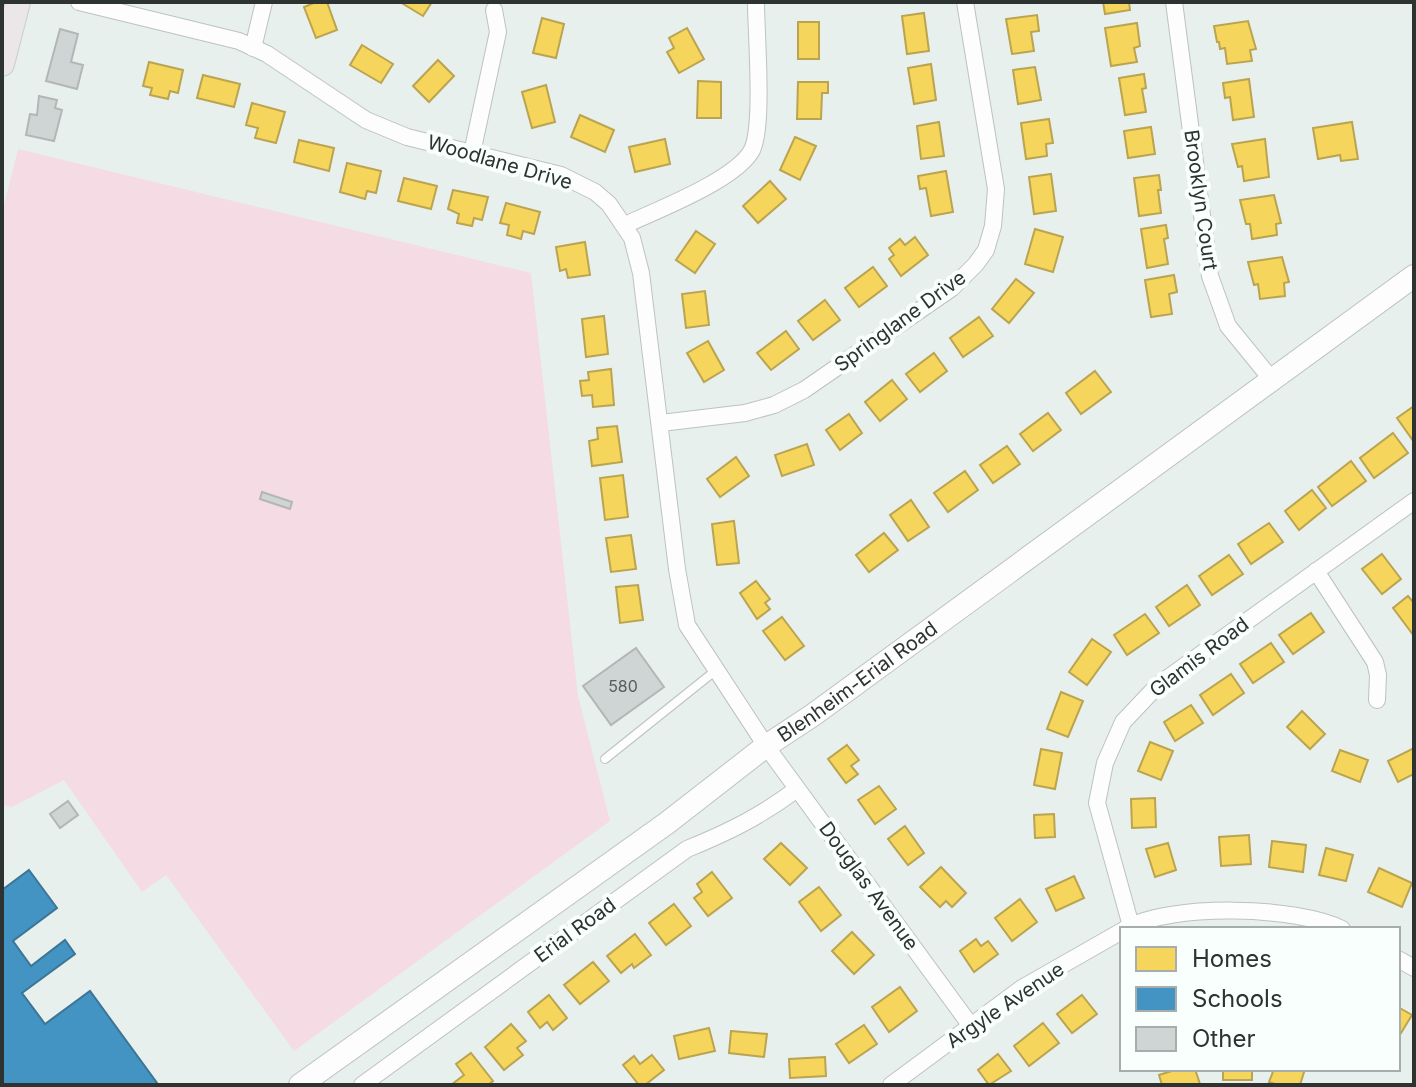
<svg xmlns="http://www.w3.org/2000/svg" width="1416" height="1087" font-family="Inter,sans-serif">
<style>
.green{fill:#f4dbe4}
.homes{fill:#f6d55c;stroke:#baa44f;stroke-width:2}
.schools{fill:#4393c3;stroke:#3c7697;stroke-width:2}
.building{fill:#cfd5d4;stroke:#b2b7b6;stroke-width:2}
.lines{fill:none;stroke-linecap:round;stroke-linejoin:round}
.service-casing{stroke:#bdc2c1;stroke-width:10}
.minor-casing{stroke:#bdc2c1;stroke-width:18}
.secondary-casing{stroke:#bdc2c1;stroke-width:24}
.primary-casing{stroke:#c9cdcb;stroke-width:26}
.service{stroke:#fcfdfc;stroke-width:8}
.minor{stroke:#fcfdfc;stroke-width:16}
.secondary{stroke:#fcfdfc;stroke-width:22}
.primary{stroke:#ebe6e8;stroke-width:24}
.labels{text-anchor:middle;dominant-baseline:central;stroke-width:8;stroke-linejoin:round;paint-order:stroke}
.number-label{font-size:16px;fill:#565c5a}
.street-label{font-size:20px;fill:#2d3331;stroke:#f9fffd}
</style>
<rect width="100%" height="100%" fill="#e8f0ee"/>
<!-- green -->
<polygon class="green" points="18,149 531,273 578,696 610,821 294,1051 166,875 142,892 64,780 12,807 2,805 2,213"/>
<!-- homes -->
<g class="homes">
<polygon points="316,2 327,2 337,30 316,38 304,7"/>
<polygon points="400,2 432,2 423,16"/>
<polygon points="1103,2 1129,2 1130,10 1105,14"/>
<polygon points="924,13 929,51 907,54 902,16"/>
<polygon points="1037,15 1039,31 1031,32 1034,51 1012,54 1006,19"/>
<polygon points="542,18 564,24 556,58 533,53"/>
<polygon points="1248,21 1256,49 1250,50 1252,61 1227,64 1225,48 1220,49 1219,42 1217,42 1214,26"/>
<rect x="798" y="22" width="21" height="37"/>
<polygon points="1137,23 1140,46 1134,48 1137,62 1111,66 1105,28"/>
<polygon points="687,28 704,59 679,73 667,52 674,48 669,38"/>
<polygon points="362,45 393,64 381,83 350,65"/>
<polygon points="438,60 454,76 429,102 413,86"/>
<polygon points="149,62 183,70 178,93 170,91 168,99 150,95 152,88 143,86"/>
<polygon points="931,64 936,100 914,104 908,68"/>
<polygon points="1035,67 1041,100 1018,104 1013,70"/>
<polygon points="1144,74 1146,88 1142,89 1146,112 1125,115 1119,78"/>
<polygon points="203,75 240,84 234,107 197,98"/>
<polygon points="1249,79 1254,117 1233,120 1230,97 1225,98 1223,83"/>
<polygon points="698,81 721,82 721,118 697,118"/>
<polygon points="798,82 828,82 828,93 822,93 821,119 797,119"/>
<polygon points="546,85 555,122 532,128 522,92"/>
<polygon points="252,103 285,112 276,143 255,138 258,128 246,125"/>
<polygon points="580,115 614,130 605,152 571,137"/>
<polygon points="1049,119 1053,143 1046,144 1047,156 1026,159 1021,123"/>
<polygon points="939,122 944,156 921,159 917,126"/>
<polygon points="1352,122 1358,159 1341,161 1340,155 1318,159 1313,128"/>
<polygon points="1151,127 1155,154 1128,158 1124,131"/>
<polygon points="795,137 816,146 800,180 780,170"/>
<polygon points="665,139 670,164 635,172 629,147"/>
<polygon points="1265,139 1269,177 1244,181 1242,166 1238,167 1232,144"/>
<polygon points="299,140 334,148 329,171 294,162"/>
<polygon points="347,163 381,171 376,193 367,191 365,199 340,192"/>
<polygon points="946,171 953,212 931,216 926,188 920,189 918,176"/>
<polygon points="1051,174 1056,211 1034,214 1029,177"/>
<polygon points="1159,175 1161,190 1158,190 1161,213 1139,216 1134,178"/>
<polygon points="404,178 437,186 431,209 398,201"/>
<polygon points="770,181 786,199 758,223 743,206"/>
<polygon points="453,190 488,197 482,220 474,218 472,226 457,223 459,214 448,209"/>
<polygon points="1274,195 1281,223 1276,224 1277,235 1252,239 1250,224 1246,224 1240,200"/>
<polygon points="506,203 540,212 534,234 523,231 521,239 507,235 509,225 500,223"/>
<polygon points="1166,225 1168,238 1164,239 1168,264 1147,268 1141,229"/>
<polygon points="1035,229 1063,237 1053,272 1025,264"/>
<polygon points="696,231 715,244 695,273 676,260"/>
<polygon points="915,237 928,255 901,276 889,259 894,255 889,248 900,239 905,245"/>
<polygon points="585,242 590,275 568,278 566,269 560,271 556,247"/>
<polygon points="1282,257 1289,282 1284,283 1285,296 1260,299 1258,284 1254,285 1248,262"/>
<polygon points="873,267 887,286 859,307 845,288"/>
<polygon points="1174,275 1177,292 1169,294 1172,314 1151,317 1145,280"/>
<polygon points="1016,279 1034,293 1009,323 992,309"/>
<polygon points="705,291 709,325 686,328 682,294"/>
<polygon points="825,300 840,320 813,340 798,321"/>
<polygon points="604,316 608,354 586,357 582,319"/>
<polygon points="979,317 993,336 963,357 950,338"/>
<polygon points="786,331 799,349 771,370 757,353"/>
<polygon points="708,341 724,370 704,382 687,353"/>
<polygon points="934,353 947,371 920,392 906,374"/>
<polygon points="611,369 614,405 593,407 592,395 582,396 580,381 589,380 588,372"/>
<polygon points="1095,371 1111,392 1081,414 1066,393"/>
<polygon points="892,380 907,399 880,421 865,402"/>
<polygon points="1414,406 1414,442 1397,418"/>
<polygon points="1048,413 1061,430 1033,451 1020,434"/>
<polygon points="849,414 862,433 840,450 826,430"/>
<polygon points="617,426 622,462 592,466 589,441 598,439 597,428"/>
<polygon points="1393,433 1408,453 1374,478 1360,458"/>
<polygon points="807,444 814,465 782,476 775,455"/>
<polygon points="1007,446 1020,464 993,483 980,465"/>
<polygon points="736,457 749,476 720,497 707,479"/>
<polygon points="1351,461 1366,481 1332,506 1318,487"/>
<polygon points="965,471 978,490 948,512 934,493"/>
<polygon points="623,475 628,517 605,520 600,478"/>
<polygon points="1312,490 1326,508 1299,530 1285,511"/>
<polygon points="911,500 929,527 908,541 890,515"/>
<polygon points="734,521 739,563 717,565 712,524"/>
<polygon points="1269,523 1283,542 1251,564 1238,544"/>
<polygon points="884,533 898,550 869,572 856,555"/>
<polygon points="631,535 636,569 611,572 606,538"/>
<polygon points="1382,554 1401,579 1382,594 1362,569"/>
<polygon points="1229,555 1243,574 1212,595 1199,576"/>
<polygon points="756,581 770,599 765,603 770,609 757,619 740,593"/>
<polygon points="638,585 643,620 620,623 616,587"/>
<polygon points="1187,585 1200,605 1169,626 1156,607"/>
<polygon points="1408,596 1414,603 1414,636 1393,608"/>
<polygon points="1311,613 1324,632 1293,654 1279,635"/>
<polygon points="1145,614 1159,633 1127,655 1114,635"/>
<polygon points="782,617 804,646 785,660 763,631"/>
<polygon points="1092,639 1111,652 1087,685 1069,672"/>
<polygon points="1271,643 1284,662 1253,683 1240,664"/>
<polygon points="1231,674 1244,693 1213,715 1200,695"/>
<polygon points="1061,692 1083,701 1068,737 1047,729"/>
<polygon points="1191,705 1203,723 1175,741 1164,722"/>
<polygon points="1302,711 1325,734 1310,749 1287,727"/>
<polygon points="1150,742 1173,751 1161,780 1138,771"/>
<polygon points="847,745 859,760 851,766 858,774 846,783 828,759"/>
<polygon points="1414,748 1414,774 1398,782 1388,761"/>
<polygon points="1041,749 1062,753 1055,789 1034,785"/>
<polygon points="1340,750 1368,760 1360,782 1332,771"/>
<polygon points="879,786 896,809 875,824 858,800"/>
<polygon points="1155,798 1156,827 1132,828 1131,799"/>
<polygon points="1054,814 1055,837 1035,838 1034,815"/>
<polygon points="905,826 924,853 908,865 888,839"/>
<polygon points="1249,835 1251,864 1221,866 1219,837"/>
<polygon points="1272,841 1306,845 1303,872 1269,867"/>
<polygon points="781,843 807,868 790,885 764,859"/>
<polygon points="1168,843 1176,870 1155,877 1146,849"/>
<polygon points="1326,848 1353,855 1346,881 1319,875"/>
<polygon points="941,867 966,893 952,907 946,901 940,907 920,887"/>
<polygon points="1379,868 1412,883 1402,907 1368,892"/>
<polygon points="712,872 732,898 708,916 694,898 702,892 697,884"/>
<polygon points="1074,876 1084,898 1056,911 1046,889"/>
<polygon points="819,887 841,915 821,931 799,902"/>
<polygon points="1020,899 1037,922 1012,941 995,918"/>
<polygon points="674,904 691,926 666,945 649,923"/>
<polygon points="852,932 874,955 854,974 832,951"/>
<polygon points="635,934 651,955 634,968 632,964 621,973 607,956"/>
<polygon points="976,939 981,946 988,941 998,954 974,972 960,951"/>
<polygon points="593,962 609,981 580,1004 564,985"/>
<polygon points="900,987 917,1011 889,1032 872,1007"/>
<polygon points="549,995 567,1018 553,1030 547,1022 540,1028 528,1012"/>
<polygon points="1082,995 1097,1014 1072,1033 1057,1014"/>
<polygon points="1398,1007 1412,1015 1398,1038"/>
<polygon points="1043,1023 1059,1043 1029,1066 1014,1046"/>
<polygon points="511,1024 526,1041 517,1048 523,1055 504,1070 485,1047"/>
<polygon points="864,1025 877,1044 849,1063 836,1044"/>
<polygon points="709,1028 715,1051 679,1059 674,1036"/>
<polygon points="731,1031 767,1034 764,1057 729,1053"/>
<polygon points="471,1053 493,1081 488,1085 451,1085 464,1075 456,1064"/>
<polygon points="998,1054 1011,1071 989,1085 978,1070"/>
<polygon points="652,1055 664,1070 645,1085 639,1085 623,1065 634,1056 640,1064"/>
<polygon points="825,1057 826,1076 790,1078 789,1059"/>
<polygon points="1178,1069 1195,1069 1200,1084 1162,1085 1159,1075"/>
<rect x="1223" y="1069" width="29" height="11"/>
<polygon points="1274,1069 1305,1069 1300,1085 1278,1085 1269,1082"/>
</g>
<!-- schools -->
<polygon class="schools" points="29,870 57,908 13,941 31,966 65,940 75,954 22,993 45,1024 90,991 157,1083 155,1085 2,1085 2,890"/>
<!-- building -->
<g class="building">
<polygon points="60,29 78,34 71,62 83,65 77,89 46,81"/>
<polygon points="39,96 57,100 55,108 62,110 54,141 26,135 30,114 37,115"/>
<polygon points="262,492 292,502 290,509 260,499"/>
<polygon points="636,648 664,687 611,725 583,686"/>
<polygon points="68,801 78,815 60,828 50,814"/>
</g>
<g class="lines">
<!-- service casing -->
<g class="service-casing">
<polyline id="service" points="605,759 715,671"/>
</g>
<!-- minor casing -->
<g class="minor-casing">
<g id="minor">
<polyline points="79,2 239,41 267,54 366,120 407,137 561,175 595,192 609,204 632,238 641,273 677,569 687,625 766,746 971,1026"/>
<polyline points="1174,2 1210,276 1228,326 1272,380"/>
<polyline points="253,48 264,2"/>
<polyline points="472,153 498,32 494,10"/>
<path d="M625,225C657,210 736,180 752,150C764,125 756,34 756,2"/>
<polyline points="661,423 745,413 774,405 804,390 952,288 976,264 986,250 993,226 996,189 965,2"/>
<polyline points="1316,571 1375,662 1378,675 1377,700"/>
<polyline points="1131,926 1097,803 1105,763 1123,722 1158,685 1414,501"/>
<path d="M1125,929C1170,903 1296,906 1342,929"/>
<polyline points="1398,959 1414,968"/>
<path d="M362,1085L687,849C729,832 761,816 797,789"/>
<polyline points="891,1085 1022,988 1122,931"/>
</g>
</g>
<!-- secondary casing -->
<g class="secondary-casing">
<g id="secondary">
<path id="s1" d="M300,1085L667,823L766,746L813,715L1414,276"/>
</g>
</g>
<!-- primary casing -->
<g class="primary-casing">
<polyline id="primary" points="2,64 18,2"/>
</g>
<!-- service -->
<use href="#service" class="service"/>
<!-- minor -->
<use href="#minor" class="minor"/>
<!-- secondary -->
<use href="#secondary" class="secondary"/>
<!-- primary -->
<use href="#primary" class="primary"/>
</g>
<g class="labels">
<!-- number labels -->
<g class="number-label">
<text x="623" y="686">580</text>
</g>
<!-- street labels -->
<g class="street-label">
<text transform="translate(500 162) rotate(16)">Woodlane Drive</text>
<text transform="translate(1201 200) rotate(82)">Brooklyn Court</text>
<text transform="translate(900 321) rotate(-36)">Springlane Drive</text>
<text transform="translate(1199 657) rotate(-37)">Glamis Road</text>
<text stroke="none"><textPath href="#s1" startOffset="688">Blenheim-Erial Road</textPath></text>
<text transform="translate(869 886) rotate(54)">Douglas Avenue</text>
<text transform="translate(575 930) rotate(-36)">Erial Road</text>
<text transform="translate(1005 1005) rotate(-34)">Argyle Avenue</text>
</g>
</g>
<!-- border -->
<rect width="1416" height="1087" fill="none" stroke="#2d3331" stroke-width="8"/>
<!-- legend -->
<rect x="1120" y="927" width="280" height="144" fill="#f9fffd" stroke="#a7adab" stroke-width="2"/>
<rect x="1136" y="947" width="40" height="24" fill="#f6d55c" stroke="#a7adab" stroke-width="2"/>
<text x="1192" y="967" font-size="24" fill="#2d3331">Homes</text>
<rect x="1136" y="987" width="40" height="24" fill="#4393c3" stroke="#a7adab" stroke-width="2"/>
<text x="1192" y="1007" font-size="24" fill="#2d3331">Schools</text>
<rect x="1136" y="1027" width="40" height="24" fill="#cfd5d4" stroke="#a7adab" stroke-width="2"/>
<text x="1192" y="1047" font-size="24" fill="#2d3331">Other</text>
</svg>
